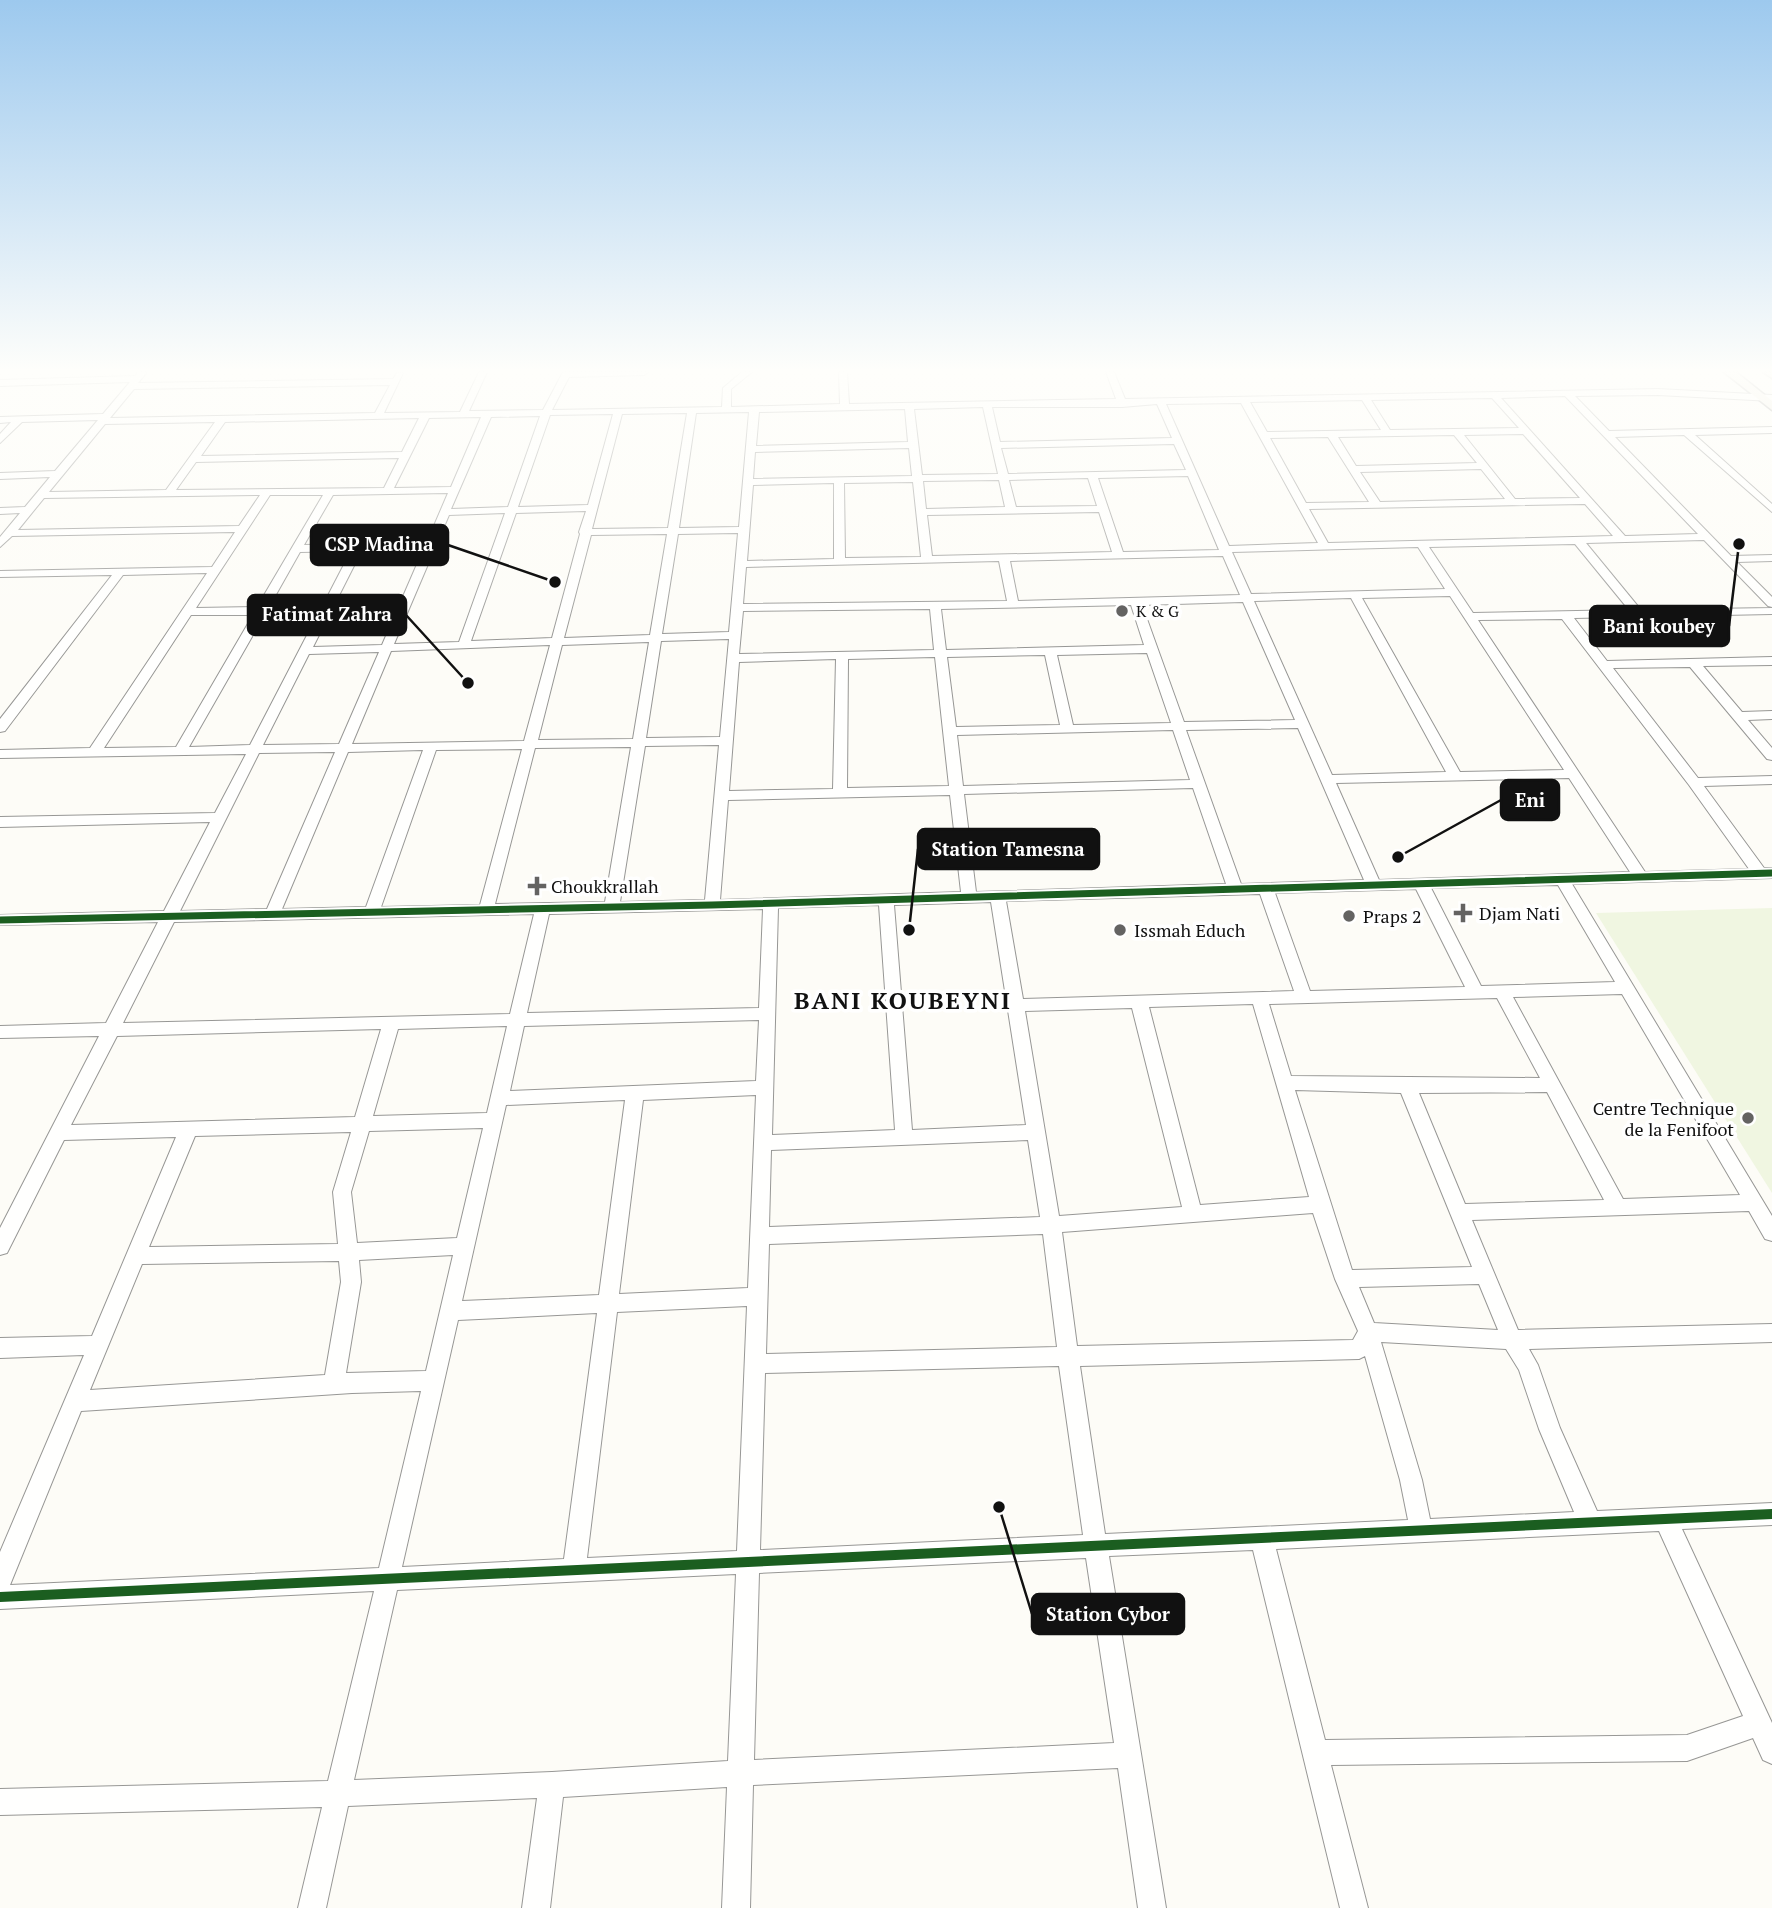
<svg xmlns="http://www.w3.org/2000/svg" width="1772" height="1908" font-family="'PT Serif',serif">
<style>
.pitch{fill:#f0f6e1}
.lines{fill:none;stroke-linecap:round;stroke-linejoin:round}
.minor-casing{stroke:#979795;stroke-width:2}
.major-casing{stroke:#858482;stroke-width:3}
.minor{fill:#fffffe;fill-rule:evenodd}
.major{fill:#ede9dc;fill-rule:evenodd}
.cycleway-far1-casing{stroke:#fff;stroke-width:11}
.cycleway-casing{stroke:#fff;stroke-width:15}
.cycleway-far1{stroke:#1b5e20;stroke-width:7}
.cycleway{stroke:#1b5e20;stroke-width:10}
.poi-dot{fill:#646362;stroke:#fff;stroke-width:2.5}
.labels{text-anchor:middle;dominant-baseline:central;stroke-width:7;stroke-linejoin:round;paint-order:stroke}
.far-poi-label{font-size:16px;fill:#111;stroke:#fff;text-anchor:start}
.poi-label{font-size:18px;fill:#111;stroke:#fff;text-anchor:start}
.district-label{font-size:24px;font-weight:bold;letter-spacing:2px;fill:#111;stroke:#fff}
.leader{fill:none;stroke:#111;stroke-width:2.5}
.callout-dot{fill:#111;stroke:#fff;stroke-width:2.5}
.callout{fill:#111;stroke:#111;stroke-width:2.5}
.callout-label{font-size:19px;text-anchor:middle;font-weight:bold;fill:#fff}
</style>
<rect width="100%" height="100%" fill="#fdfcf7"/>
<!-- pitch -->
<polygon class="pitch" points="1772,908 1772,1193 1596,913"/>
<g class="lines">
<!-- minor casing -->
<g class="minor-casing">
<path id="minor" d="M138,372H147L138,383L393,379L397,373H403L384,413L460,412L479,372H487L469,411L543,410L563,372H648L644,375L569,377L552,410L722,407L723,388L742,372H752L731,389V407L840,404L839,372H847L849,404L1116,399L1106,372H1114L1125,399L1658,389L1772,395V401L1658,395L1575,396L1609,431L1772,427V433L1695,435L1772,504V512L1684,435L1615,437L1731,556L1772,555V561L1737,562L1772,597V607L1768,606L1704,540L1586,543L1641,610L1772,608V614L1574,618L1607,661L1772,657V665L1703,666L1742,712L1772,711V719L1748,720L1772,748V760L1767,759L1690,667L1613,668L1698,778L1772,776V784L1704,786L1764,868H1772V878L1572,884L1772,1216V1241L1765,1239L1749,1211L1472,1220L1518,1330L1772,1324V1342L1529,1349L1538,1365L1560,1428L1597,1511L1772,1503V1525L1682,1529L1772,1723V1764L1763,1760L1753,1738L1687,1761L1331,1765L1368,1908H1340L1253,1550L1109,1556L1166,1908H1138L1118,1768L753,1785L750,1908H722L727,1787L563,1797L550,1908H522L537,1798L348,1806L326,1908H298L322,1807L0,1815V1789L328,1781L374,1591L0,1609V1552L84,1355L0,1358V1338L92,1336L176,1137L64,1140L7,1253L0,1255V1228L99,1036L0,1038V1026L106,1023L158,922L0,925V915L164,911L210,822L0,827V817L215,813L246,754L0,758V750L90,748L207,573L123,575L5,731L0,732V719L112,575L0,577V571L212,567L235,532L12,536L0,547V537L20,513L0,514V508L25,507L50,477L0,479V473L55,471L98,420L22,422L0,443V434L11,422L0,423V417L103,414L130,382L0,386V380L135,376ZM390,385L375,413L110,418L134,389ZM1565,396L1698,534L1625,536L1501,398ZM1492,398L1519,428L1390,430L1371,400ZM1362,400L1381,430L1267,432L1250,402ZM1241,403L1318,543L1229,546L1166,404ZM1157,404L1172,438L1000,442L992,407H1122ZM983,407L998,474L922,475L914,409ZM905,409L908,442L756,446L759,412ZM749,412L739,527L679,528L696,413ZM687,413L668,528L592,529L622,414ZM613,414L588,505L518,507L550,415ZM540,416L508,507L451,509L491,417ZM481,417L451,487L394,488L429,418ZM419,418L402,452L201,456L225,422ZM215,422L166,490L49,492L105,424ZM1523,434L1580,498L1515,499L1464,435ZM1454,435L1477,463L1356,466L1338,437ZM1328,437L1369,502L1306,503L1270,438ZM1174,444L1186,470L1008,474L1001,448ZM909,448L912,476L753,479L755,452ZM399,458L384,488L176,490L196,462ZM1481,469L1505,499L1380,502L1360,472ZM1188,476L1219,550L1123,552L1098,478ZM1088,478L1097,506L1016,507L1009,480ZM999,480L1005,507L926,509L923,481ZM913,482L921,557L845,558L844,483ZM834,483V559L747,561L753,485ZM448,493L427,542L304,545L333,495ZM260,495L239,526L18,530L44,498ZM270,495H323L257,607L196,608ZM1585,504L1613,536L1328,543L1309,509ZM586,511L579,532L580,534L552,638L471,641L516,513ZM1099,512L1112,552L932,556L927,515ZM505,513L459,642L394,644L449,515ZM738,533L729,632L662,634L678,534ZM667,534L650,635L564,638L591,535ZM1575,544L1629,610L1473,613L1429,547ZM1418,547L1445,589L1251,594L1232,552ZM424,548L382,645L313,647L362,550ZM351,551L322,607H269L300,552ZM1223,556L1240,595L1018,601L1010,561ZM999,561L1007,601L743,604L746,567ZM1450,596L1564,770L1460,772L1362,598ZM1351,598L1446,772L1332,775L1254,601ZM1243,602L1295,720L1184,722L1142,605ZM1131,605L1144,645L946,650L941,609ZM930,609L934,650L739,654L743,611ZM265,614H318L250,745L189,747ZM191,615H253L176,747L104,748ZM1562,619L1689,785L1749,869L1645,872L1478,620ZM729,639L720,737L646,738L661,641ZM649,642L633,739L538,740L562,645ZM550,645L524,741L352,744L391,651ZM379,652L339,744L263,745L309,654ZM1147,653L1171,723L1073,725L1057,655ZM1045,655L1060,725L956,727L947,657ZM935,657L949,786L847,788L848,659ZM836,659L833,789L729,791L739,662ZM1298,728L1364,880L1241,884L1186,730ZM1173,730L1190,780L963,786L957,735ZM719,745L705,900L620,902L645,746ZM631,747L605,902L495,904L535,748ZM522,749L480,905L381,907L436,750ZM423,750L366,907L282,909L348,752ZM335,752L267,909L180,911L259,753ZM1569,778L1630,872L1379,880L1336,783ZM1193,788L1226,884L976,892L964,794ZM950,795L961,892L720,900L728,800ZM1558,885L1615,982L1481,986L1431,888ZM1416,889L1465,987L1310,991L1275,893ZM1260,894L1294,991L1023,999L1006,901ZM991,902L1026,1125L912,1130L894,905ZM879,905L895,1130L772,1135L778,908ZM763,909L759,1008L527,1013L549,914ZM534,914L510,1014L123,1023L174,922ZM1622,994L1740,1195L1623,1199L1513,997ZM1497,998L1540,1078L1291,1076L1269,1004ZM1253,1004L1309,1197L1200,1205L1149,1007ZM1132,1008L1182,1207L1059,1216L1025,1011ZM759,1020L756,1081L510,1091L524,1026ZM507,1026L487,1113L373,1116L398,1029ZM381,1029L355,1117L71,1125L117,1036ZM1295,1090L1401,1093L1472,1267L1352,1270ZM1547,1092L1604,1200L1465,1204L1419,1093ZM756,1095L748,1288L619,1294L643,1100ZM625,1100L599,1295L462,1301L506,1105ZM483,1128L457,1238L357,1243L351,1192L369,1131ZM351,1132L333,1192L338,1244L149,1247L195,1136ZM1028,1140L1040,1217L769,1227L771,1150ZM1313,1213L1335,1279L1358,1331L1353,1340L1077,1346L1062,1232ZM1043,1234L1057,1347L766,1354L769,1244ZM453,1255L426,1371L346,1373L361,1282L359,1260ZM339,1261L341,1282L325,1375L90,1390L142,1264ZM1479,1284L1498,1330L1374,1323L1359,1287ZM747,1306L737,1551L587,1558L617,1312ZM597,1313L564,1559L402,1567L458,1320ZM1381,1342L1506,1349L1519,1370L1539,1429L1574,1512L1430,1519L1422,1480ZM1365,1356L1400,1480L1408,1520L1105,1534L1080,1366L1359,1359ZM1059,1366L1083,1535L760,1550L765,1373ZM421,1391L379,1568L10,1585L81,1411L352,1393ZM1659,1531L1743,1716L1687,1735L1325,1740L1276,1549ZM1086,1558L1114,1743L754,1760L759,1573ZM736,1574L728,1761L552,1772L354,1780L397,1590Z"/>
</g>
<!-- major casing -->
<g class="major-casing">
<g id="major">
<polygon points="1724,372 1736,372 1772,401 1772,410"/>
<polygon points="1763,372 1772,372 1772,378"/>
</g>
</g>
<!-- minor -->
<use href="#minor" class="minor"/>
<!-- major -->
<use href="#major" class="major"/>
<!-- cycleway-far1 casing -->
<g class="cycleway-far1-casing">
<polyline id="cycleway-far1" points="0,920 712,905 1772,873"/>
</g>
<!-- cycleway casing -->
<g class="cycleway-casing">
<polyline id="cycleway" points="0,1597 1772,1514"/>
</g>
<!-- cycleway-far1 -->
<use href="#cycleway-far1" class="cycleway-far1"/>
<!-- cycleway -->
<use href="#cycleway" class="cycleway"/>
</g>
<!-- sky -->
<linearGradient id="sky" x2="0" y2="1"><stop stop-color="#9dc9ee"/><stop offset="0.58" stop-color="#fefefb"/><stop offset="1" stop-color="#fefefb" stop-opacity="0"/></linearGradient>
<rect width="1772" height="639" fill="url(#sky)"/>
<!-- markers -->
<g class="poi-dot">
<circle cx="1122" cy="611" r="7"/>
<path d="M533.5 875.5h7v7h7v7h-7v7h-7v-7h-7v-7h7z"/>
<path d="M1459.5 902.5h7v7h7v7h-7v7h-7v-7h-7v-7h7z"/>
<circle cx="1349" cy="916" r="7"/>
<circle cx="1120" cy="930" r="7"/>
<circle cx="1748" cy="1118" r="7"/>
</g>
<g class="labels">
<!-- far-poi labels -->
<g class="far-poi-label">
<text x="1136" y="611">K &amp; G</text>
</g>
<!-- poi labels -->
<g class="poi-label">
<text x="551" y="886">Choukkrallah</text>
<text x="1479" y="913">Djam Nati</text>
<text x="1363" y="916">Praps 2</text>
<text x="1134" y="930">Issmah Educh</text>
<text x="1734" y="1108" text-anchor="end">Centre Technique<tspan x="1734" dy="21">de la Fenifoot</tspan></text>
</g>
<!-- district labels -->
<g class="district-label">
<text x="903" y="1000">BANI KOUBEYNI</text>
</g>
</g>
<!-- callouts -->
<path class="leader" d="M555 582L448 545M468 683L406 615M1739 544L1729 626M1398 857L1501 800M909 930L918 849M999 1507L1032 1614"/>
<g class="callout-dot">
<circle cx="555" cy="582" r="7"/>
<circle cx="468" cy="683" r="7"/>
<circle cx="1739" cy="544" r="7"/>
<circle cx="1398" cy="857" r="7"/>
<circle cx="909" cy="930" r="7"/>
<circle cx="999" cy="1507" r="7"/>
</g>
<g class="callout">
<rect x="311" y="525" width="137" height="40" rx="7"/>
<rect x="248" y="595" width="158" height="40" rx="7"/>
<rect x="1590" y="606" width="139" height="40" rx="7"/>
<rect x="1501" y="780" width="58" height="40" rx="7"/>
<rect x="918" y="829" width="181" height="40" rx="7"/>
<rect x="1032" y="1594" width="152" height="40" rx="7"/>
</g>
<g class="callout-label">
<text x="379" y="551">CSP Madina</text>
<text x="327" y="621">Fatimat Zahra</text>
<text x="1659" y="633">Bani koubey</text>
<text x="1530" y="807">Eni</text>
<text x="1008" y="856">Station Tamesna</text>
<text x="1108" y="1621">Station Cybor</text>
</g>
</svg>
